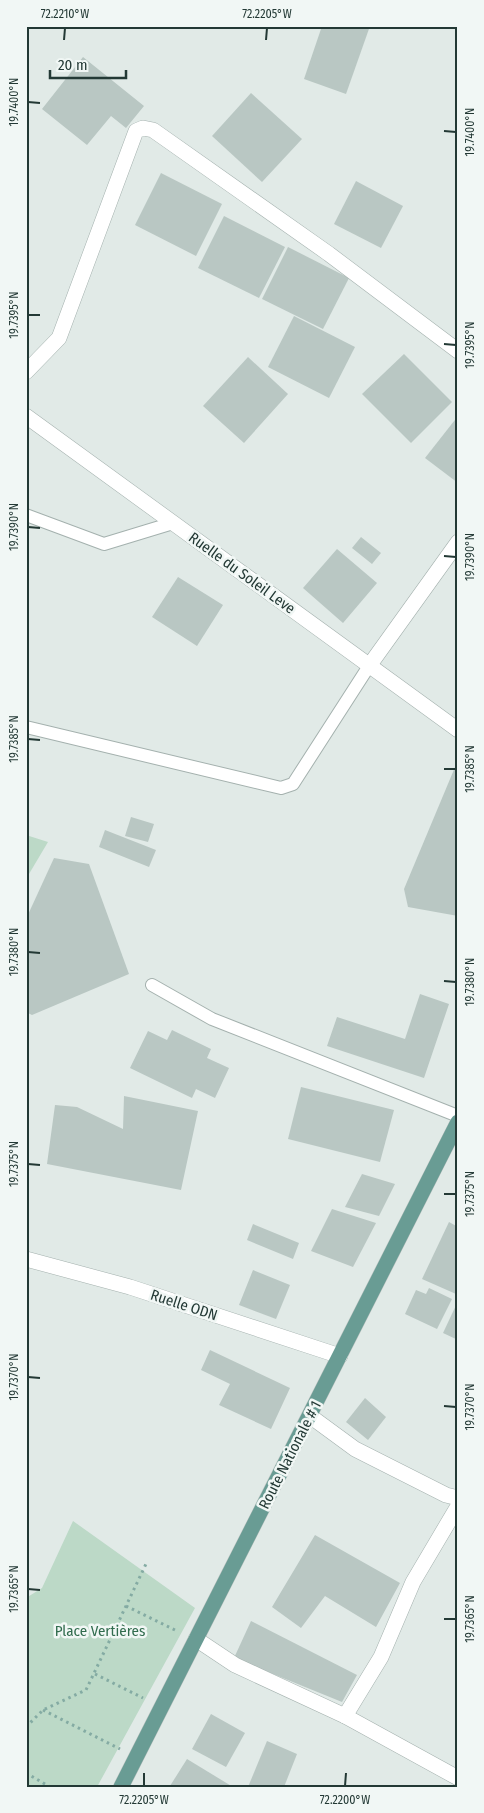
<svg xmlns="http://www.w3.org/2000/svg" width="484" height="1813" font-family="'Fira Sans Condensed',sans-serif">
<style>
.green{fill:#bcd9c7}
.building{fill:#b9c7c3}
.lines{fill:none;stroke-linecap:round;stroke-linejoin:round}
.lane-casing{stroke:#a4b1ae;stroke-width:14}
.street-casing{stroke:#a4b1ae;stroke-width:16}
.primary-casing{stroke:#bdc4c2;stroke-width:16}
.path{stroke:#84aba3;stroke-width:3;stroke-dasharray:2.5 4;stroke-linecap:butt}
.lane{stroke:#fff;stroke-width:12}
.street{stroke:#fff;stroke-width:15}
.primary{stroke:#699c94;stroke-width:15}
.ticks{fill:none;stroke:#233935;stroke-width:2}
.labels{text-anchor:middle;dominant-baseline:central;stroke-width:5;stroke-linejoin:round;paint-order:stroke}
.street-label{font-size:15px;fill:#233935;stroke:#f1f7f5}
.park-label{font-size:15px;fill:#316c4e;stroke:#f1f7f5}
.neatline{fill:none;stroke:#233935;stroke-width:2}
.ticks-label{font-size:12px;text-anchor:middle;fill:#233935}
</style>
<rect width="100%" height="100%" fill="#e1eae7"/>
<!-- green -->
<g class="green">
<polygon points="26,835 48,842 26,879"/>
<polygon points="73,1521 195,1608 97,1787 26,1787 26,1598 42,1588"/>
</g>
<!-- building -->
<g class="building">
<polygon points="322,26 370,26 346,94 304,79"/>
<polygon points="83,57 144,106 126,128 111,116 87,145 42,109"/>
<polygon points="251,93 302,139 262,182 212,136"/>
<polygon points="161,173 222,204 196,256 135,225"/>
<polygon points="356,181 403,206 381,248 334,224"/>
<polygon points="224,216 285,247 259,298 198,268"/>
<polygon points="288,247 349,278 323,329 262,299"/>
<polygon points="294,316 355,347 329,398 268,367"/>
<polygon points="404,354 452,402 411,443 362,394"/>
<polygon points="248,357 288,394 244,443 203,406"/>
<polygon points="458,416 458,483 425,458"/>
<polygon points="361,537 381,553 372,564 352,548"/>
<polygon points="337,549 377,583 343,623 303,588"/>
<polygon points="178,577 223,605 197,646 152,617"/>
<polygon points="458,760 458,916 408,907 404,889"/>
<polygon points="131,817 154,824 148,842 125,836"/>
<polygon points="105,830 156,850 149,867 99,847"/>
<polygon points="54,858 89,864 129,974 32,1015 26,1012 26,919"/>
<polygon points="420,994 449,1004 424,1078 327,1046 337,1017 405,1039"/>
<polygon points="172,1030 211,1049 207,1058 229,1068 215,1098 196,1089 192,1098 130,1068 148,1031 167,1040"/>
<polygon points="301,1087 394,1110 380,1162 288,1139"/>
<polygon points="124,1096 198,1111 181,1190 47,1164 55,1105 77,1107 123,1129"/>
<polygon points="362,1174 395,1184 379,1216 345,1207"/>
<polygon points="332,1209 376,1223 353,1267 311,1251"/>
<polygon points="449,1222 458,1227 458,1288 456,1294 422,1279"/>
<polygon points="253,1224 299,1243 293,1259 247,1240"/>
<polygon points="253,1270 290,1285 276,1319 239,1305"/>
<polygon points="429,1288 452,1299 437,1329 405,1314 416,1290 426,1294"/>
<polygon points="458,1301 458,1340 443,1333"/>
<polygon points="210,1350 290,1388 271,1429 219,1405 230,1384 201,1370"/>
<polygon points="365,1398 386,1417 368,1440 346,1422"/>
<polygon points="315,1535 400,1583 376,1627 325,1596 301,1628 272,1607"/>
<polygon points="251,1621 357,1675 342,1702 234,1658"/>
<polygon points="211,1714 245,1733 226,1767 192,1749"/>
<polygon points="267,1741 297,1754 284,1787 248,1787"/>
<polygon points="187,1759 233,1787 171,1787 170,1786"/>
</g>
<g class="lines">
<!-- lane casing -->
<g class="lane-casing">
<g id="lane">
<polyline points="26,515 104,544 173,523"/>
<polyline points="26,727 281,788 293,784 369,666"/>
<polyline points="152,985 212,1019 458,1116"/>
</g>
</g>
<!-- street casing -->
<g class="street-casing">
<g id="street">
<polyline points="26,372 59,338 136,131 143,128 153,130 329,254 458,351"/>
<polyline points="26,416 458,730"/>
<polyline points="369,666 458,542"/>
<polyline points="26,1259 130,1287 340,1356"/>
<polyline points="310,1416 355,1449 446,1495 458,1498"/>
<polyline points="196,1639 235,1665 345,1716 458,1778"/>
<polyline points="345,1716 381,1657 413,1582 458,1506"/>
</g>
</g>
<!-- primary casing -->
<g class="primary-casing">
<polyline id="primary" points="121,1787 458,1122"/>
</g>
<!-- path -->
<g class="path">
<polyline points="126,1606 177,1631"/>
<polyline points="95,1674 143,1698"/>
<polyline points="43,1710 120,1749"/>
<polyline points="26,1727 43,1710 86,1690 146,1564"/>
<polyline points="26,1773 50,1787"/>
</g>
<!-- lane -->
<use href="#lane" class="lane"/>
<!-- street -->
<use href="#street" class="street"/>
<!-- primary -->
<use href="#primary" class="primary"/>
</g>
<!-- ticks -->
<path class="ticks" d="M64,40L65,28M266,40L267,28M28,102L40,103M444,131L456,132M28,315H40M444,344L456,345M28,527L40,528M444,556L456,557M28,739L40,740M444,769H456M28,952L40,953M444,981L456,982M28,1164L40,1165M444,1194H456M28,1377L40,1378M444,1406L456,1407M28,1589L40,1590M444,1619H456M144,1786V1773M345,1786L346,1773"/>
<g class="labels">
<!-- street labels -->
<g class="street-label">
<text transform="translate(242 573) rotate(36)">Ruelle du Soleil Leve</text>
<text transform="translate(184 1305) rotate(18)">Ruelle ODN</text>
<text transform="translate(290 1455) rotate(-63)">Route Nationale # 1</text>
</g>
<!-- park labels -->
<g class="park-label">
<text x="100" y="1631">Place Vertières</text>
</g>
</g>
<!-- border -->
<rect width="484" height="1813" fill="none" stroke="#f1f7f5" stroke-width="55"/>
<!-- scale -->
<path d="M50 70v8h76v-8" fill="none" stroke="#233935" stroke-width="2.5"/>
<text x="58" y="70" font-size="15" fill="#233935" stroke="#f1f7f5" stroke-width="4" paint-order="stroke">20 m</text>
<rect x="28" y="28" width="428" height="1758" class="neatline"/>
<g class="ticks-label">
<text x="65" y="18">72.2210°W</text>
<text x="267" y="18">72.2205°W</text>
<text transform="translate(14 102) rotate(-90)" y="4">19.7400°N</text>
<text transform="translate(470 132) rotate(-90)" y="4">19.7400°N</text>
<text transform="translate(14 315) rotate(-90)" y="4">19.7395°N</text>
<text transform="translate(470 345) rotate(-90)" y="4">19.7395°N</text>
<text transform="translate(14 527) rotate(-90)" y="4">19.7390°N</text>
<text transform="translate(470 557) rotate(-90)" y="4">19.7390°N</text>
<text transform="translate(14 739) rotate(-90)" y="4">19.7385°N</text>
<text transform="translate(470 769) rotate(-90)" y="4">19.7385°N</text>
<text transform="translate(14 952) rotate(-90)" y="4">19.7380°N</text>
<text transform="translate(470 982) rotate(-90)" y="4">19.7380°N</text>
<text transform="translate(14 1164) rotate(-90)" y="4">19.7375°N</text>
<text transform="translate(470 1194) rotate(-90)" y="4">19.7375°N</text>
<text transform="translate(14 1377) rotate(-90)" y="4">19.7370°N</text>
<text transform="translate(470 1407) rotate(-90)" y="4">19.7370°N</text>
<text transform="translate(14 1589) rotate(-90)" y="4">19.7365°N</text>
<text transform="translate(470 1619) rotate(-90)" y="4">19.7365°N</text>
<text x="144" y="1804">72.2205°W</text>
<text x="345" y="1804">72.2200°W</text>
</g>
</svg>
